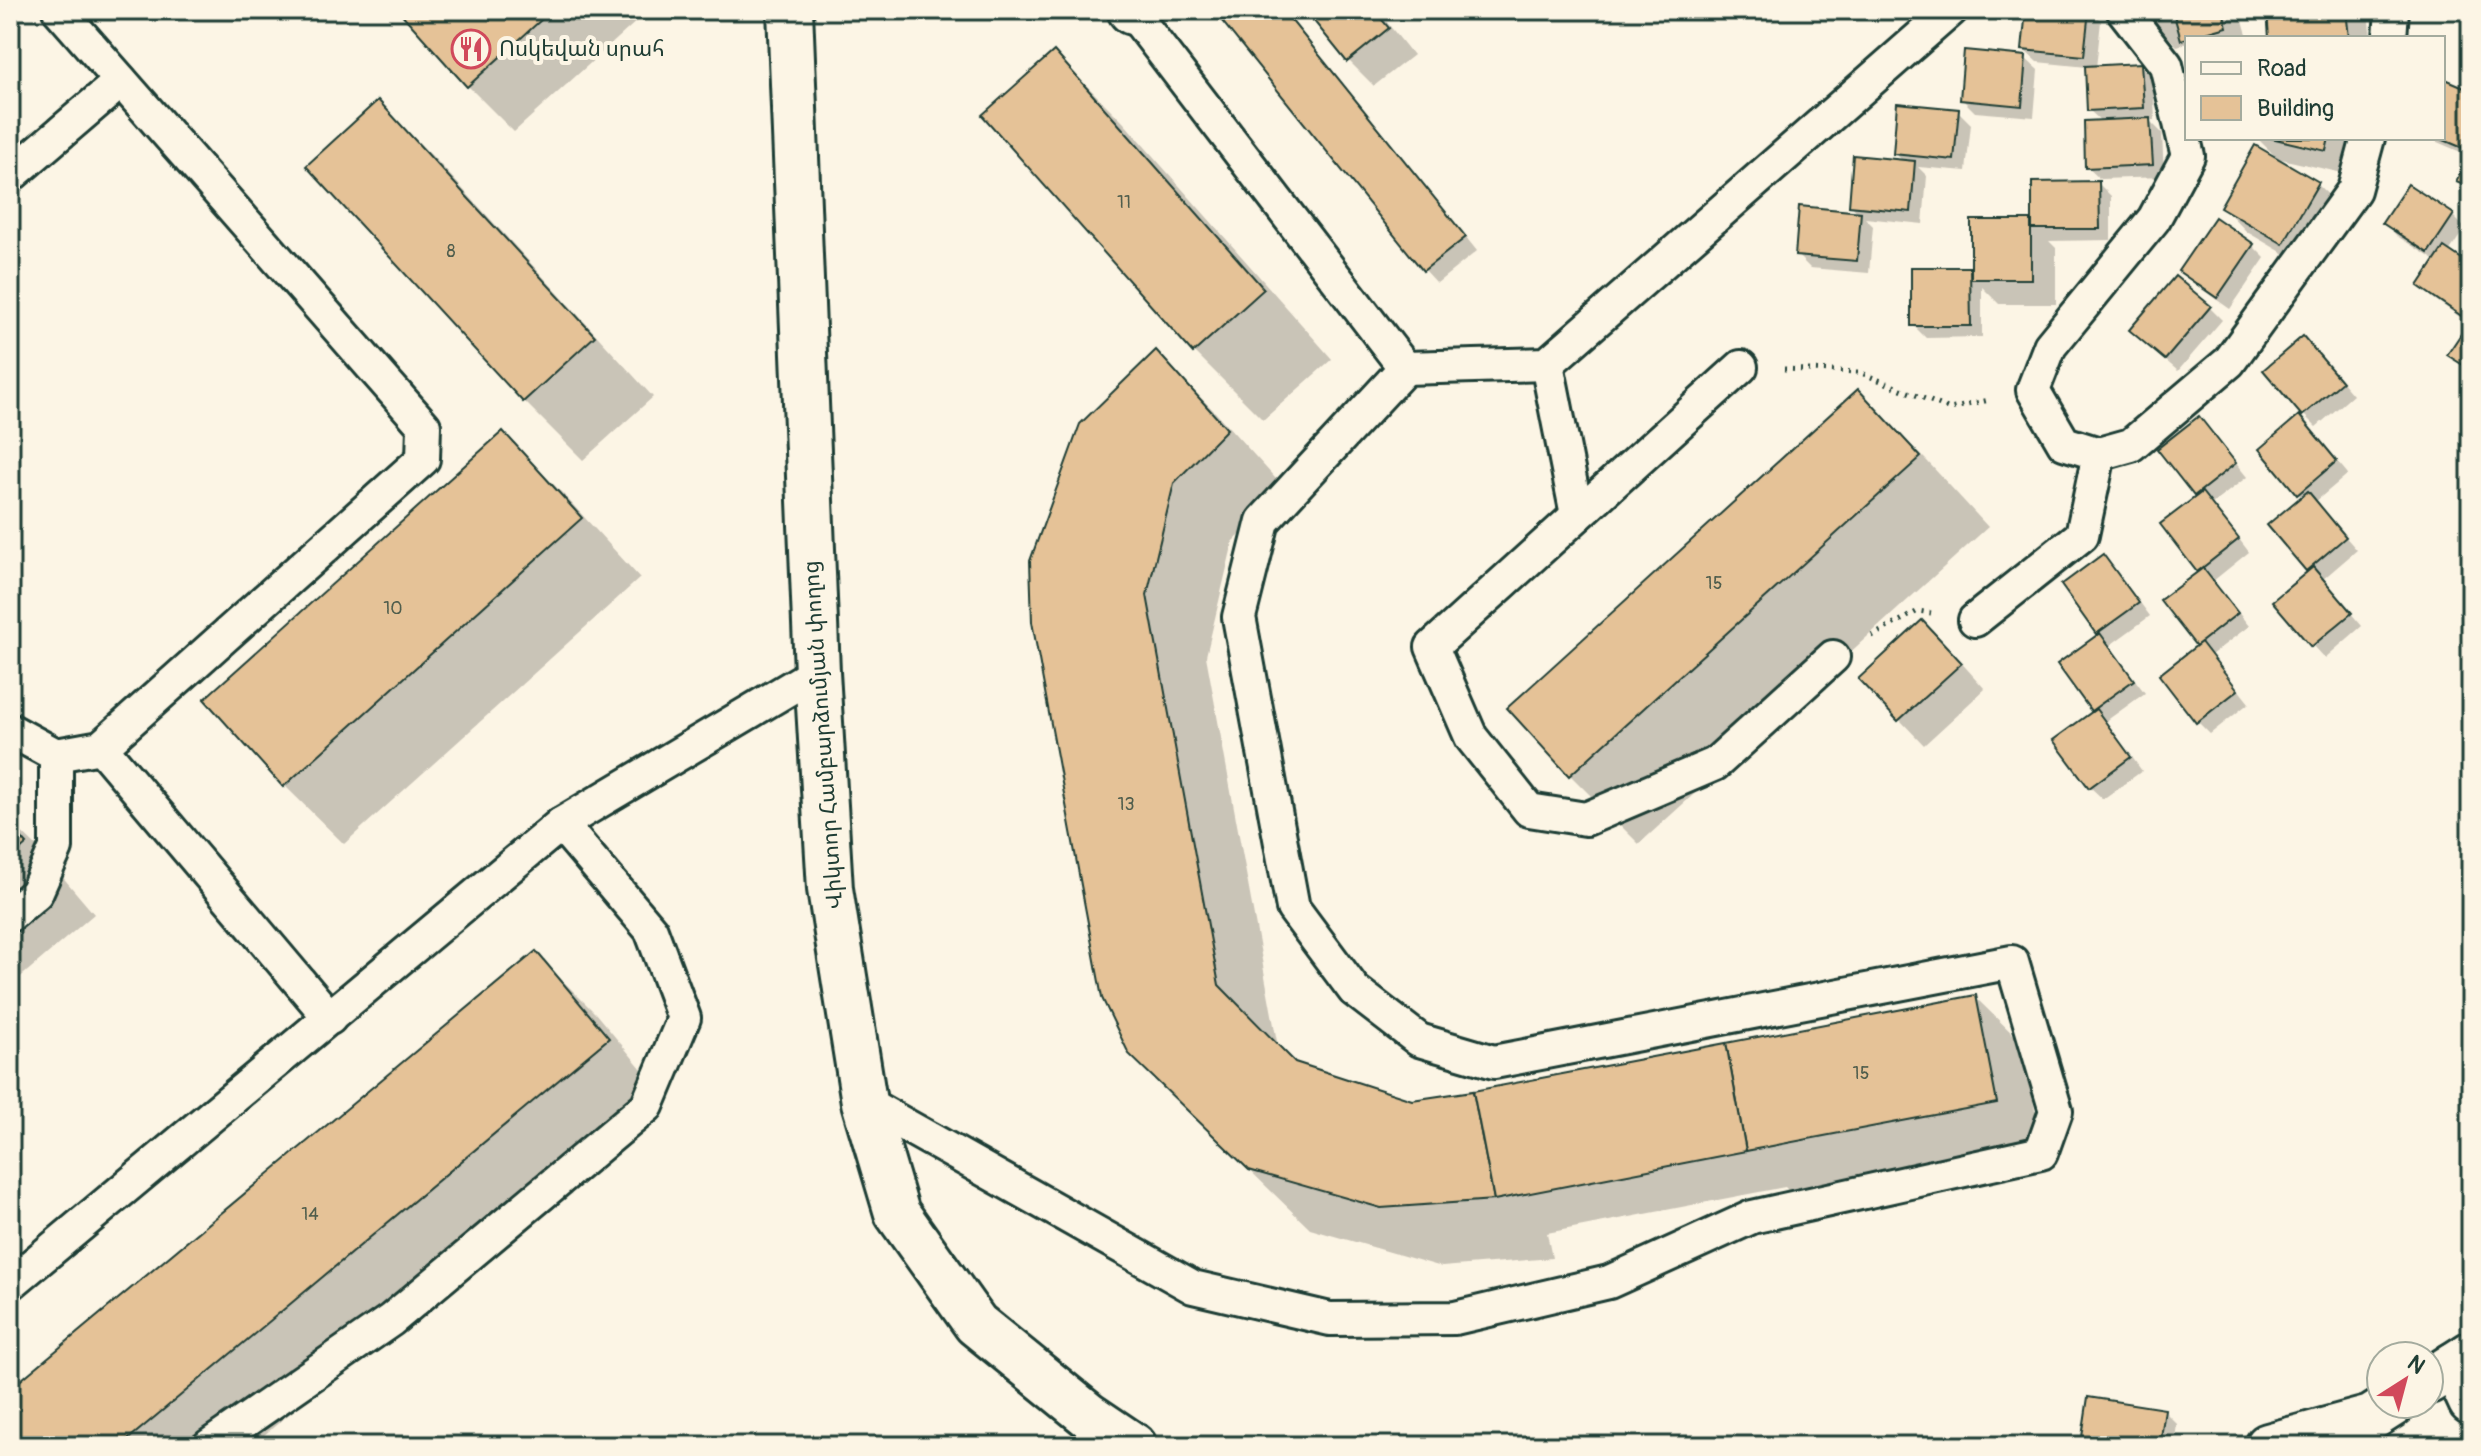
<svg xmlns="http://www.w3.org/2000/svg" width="2481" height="1456" font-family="Pangolin,'Noto Sans Armenian',sans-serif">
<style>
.shadow{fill:#0003}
.building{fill:#e5c297;stroke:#1f3d34;stroke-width:2}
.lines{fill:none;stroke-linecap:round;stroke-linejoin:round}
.lane-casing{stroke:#1f3d34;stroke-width:38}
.street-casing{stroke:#1f3d34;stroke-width:50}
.secondary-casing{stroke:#1f3d34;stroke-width:50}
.path{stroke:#1f3d34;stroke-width:5;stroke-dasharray:2 6;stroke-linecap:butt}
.lane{stroke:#fcf5e5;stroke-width:32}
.street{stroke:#fcf5e5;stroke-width:44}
.secondary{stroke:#fcf5e5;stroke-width:44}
.labels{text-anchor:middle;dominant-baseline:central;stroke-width:8;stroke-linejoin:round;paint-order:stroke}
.number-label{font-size:18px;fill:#505e4d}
.poi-label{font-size:22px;fill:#1f3d34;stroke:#fcf5e5;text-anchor:start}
.street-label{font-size:22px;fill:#1f3d34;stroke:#fcf5e5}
</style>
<rect width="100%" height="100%" fill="#fcf5e5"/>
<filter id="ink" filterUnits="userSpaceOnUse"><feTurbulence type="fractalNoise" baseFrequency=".0125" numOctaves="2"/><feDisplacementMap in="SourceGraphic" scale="16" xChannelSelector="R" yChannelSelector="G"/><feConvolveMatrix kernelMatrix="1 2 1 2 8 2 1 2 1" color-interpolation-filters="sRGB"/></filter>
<g filter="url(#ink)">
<!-- shadow -->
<g class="shadow">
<polygon points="400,10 649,10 514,132 468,86"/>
<polygon points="1236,10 1283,10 1477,251 1437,283 1425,270 1224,20"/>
<polygon points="1307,10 1377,10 1413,55 1374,86 1349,61"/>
<polygon points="1845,10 1859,10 1852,16"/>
<polygon points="2028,10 2090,10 2101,21 2096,68 2140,65 2153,78 2155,120 2149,120 2162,133 2164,177 2100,179 2087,167 2102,122 2089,110 2087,67 2037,62 2024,50"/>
<polygon points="2149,10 2240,10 2248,38 2187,38 2187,43 2177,46 2152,20"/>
<polygon points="2269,10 2364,10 2368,14 2371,38 2271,38"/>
<polygon points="2465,10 2471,10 2471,26 2464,18"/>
<polygon points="1054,53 1123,122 1332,359 1263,420 1194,351"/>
<polygon points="2025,58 2038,70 2034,117 1975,112 1962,99"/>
<polygon points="2443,80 2471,92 2471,194 2459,182 2470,156 2428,138 2443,138"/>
<polygon points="378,102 438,162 653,397 583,460 524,401 309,166"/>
<polygon points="1958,111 1971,124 1966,171 1918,167 1927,176 1923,224 1865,218 1873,226 1869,273 1810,268 1797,255 1859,214 1851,205 1904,162 1895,153"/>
<polygon points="2257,138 2359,138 2351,175 2277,158"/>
<polygon points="2098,183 2111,196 2111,240 2049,241 2056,248 2056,304 1999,304 1982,287 1982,337 1926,338 1913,325 1970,269 1973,273 2030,222 2034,226"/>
<polygon points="2317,184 2343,209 2309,268 2247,232 2222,206"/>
<polygon points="2452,215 2465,228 2449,252 2471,267 2471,373 2450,355 2470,324 2433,298 2420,286 2436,261 2397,236 2385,223"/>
<polygon points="2216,220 2253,246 2265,258 2230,309 2193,283 2181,271"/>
<polygon points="2210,308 2222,320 2178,371 2144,342"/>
<polygon points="2316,352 2353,395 2316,427 2303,414"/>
<polygon points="1156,353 1215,412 1285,489 1233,542 1206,656 1278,1047 1295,1064 1411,1102 1473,1093 1975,997 2022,1043 2042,1148 1794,1196 1785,1187 1547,1233 1552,1258 1442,1267 1310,1229 1191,1113 1104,997"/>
<polygon points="1858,392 1927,461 1988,527 1639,844 1570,775 1510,708"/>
<polygon points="2199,418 2247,477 2212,504 2249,552 2213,581 2249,626 2211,655 2249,703 2210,734 2197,721 2200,572 2163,525 2198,497 2195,494"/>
<polygon points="2311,430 2348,474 2315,502 2357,550 2322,580 2362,626 2325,658 2313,645 2310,573 2270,525 2303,498 2298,493"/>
<polygon points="503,433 562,493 640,578 344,844 284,785"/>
<polygon points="2103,557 2115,569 2150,616 2109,646 2145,693 2106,721 2142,771 2103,799 2090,787 2094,712 2060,665 2100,636 2097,633"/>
<polygon points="1948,648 1985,689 1924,745 1899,719"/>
<polygon points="10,821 38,848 94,914 10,986"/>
<polygon points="536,954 595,1013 667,1099 251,1446 10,1446 10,1392"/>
<polygon points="2164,1411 2177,1424 2174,1446 2095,1446 2084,1436"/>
</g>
<!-- building -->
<g class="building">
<polygon points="398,10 552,10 467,87"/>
<polygon points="1233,10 1283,10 1466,237 1423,271 1221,20"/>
<polygon points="1305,10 1374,10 1389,28 1347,62"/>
<polygon points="2026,10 2089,10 2084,56 2022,50"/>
<polygon points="2146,10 2223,10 2227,27 2181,40 2174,15 2150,21"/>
<polygon points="2267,10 2346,10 2349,38 2269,38"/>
<polygon points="1964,50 2026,56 2022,106 1960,100"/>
<polygon points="1054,51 1264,289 1193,353 982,115"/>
<polygon points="2141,63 2144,108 2087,111 2085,66"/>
<polygon points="2443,78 2471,90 2470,151 2439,138 2443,138"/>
<polygon points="378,100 595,336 523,402 306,166"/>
<polygon points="1897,103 1959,109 1954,160 1893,154"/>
<polygon points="2150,118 2153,165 2085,168 2084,121"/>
<polygon points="2271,138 2329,138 2326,151"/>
<polygon points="2255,145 2319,182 2283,244 2220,207"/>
<polygon points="2471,148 2471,188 2456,182"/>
<polygon points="1853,155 1915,161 1911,212 1849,206"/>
<polygon points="2099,181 2100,229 2032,229 2032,182"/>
<polygon points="2408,184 2454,214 2428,253 2382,223"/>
<polygon points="1799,206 1861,212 1857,261 1795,256"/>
<polygon points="2215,217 2254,244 2217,298 2178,271"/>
<rect x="1971" y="220" width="60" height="59"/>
<polygon points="2444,247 2471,265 2471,304 2463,317 2418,286"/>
<polygon points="1911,267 1970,267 1971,326 1911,326"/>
<polygon points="2175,276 2211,306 2165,360 2129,330"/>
<polygon points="2471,319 2471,370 2447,355"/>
<polygon points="2303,336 2342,382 2302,416 2263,370"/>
<polygon points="1156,350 1227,429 1174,483 1147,595 1219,985 1295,1062 1412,1100 1473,1091 1494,1200 1381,1208 1249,1170 1129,1054 1102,998 1032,622 1030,561 1080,424"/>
<polygon points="1858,389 1921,457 1569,776 1507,708"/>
<polygon points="2299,415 2337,461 2297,495 2259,449"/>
<polygon points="2199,416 2236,463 2194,496 2157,449"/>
<polygon points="503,431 582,518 283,787 204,699"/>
<polygon points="2308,491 2346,537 2306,571 2267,525"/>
<polygon points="2202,492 2239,539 2197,572 2160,524"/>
<polygon points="2103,554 2139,603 2096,634 2061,585"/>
<polygon points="2313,567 2352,613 2311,647 2272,601"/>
<polygon points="2203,568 2238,613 2196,646 2160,600"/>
<polygon points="1922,620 1962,663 1898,721 1858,679"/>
<polygon points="2100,633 2134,680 2091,711 2057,664"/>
<polygon points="2201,642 2238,690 2196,723 2159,675"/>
<polygon points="2096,709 2131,757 2089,788 2053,740"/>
<polygon points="10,825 27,844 10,859"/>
<polygon points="536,951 609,1038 120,1446 10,1446 10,1389"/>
<polygon points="1976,995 1997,1103 1746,1151 1726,1043"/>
<polygon points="1726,1043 1746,1151 1494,1200 1473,1091"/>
<polygon points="2088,1397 2165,1409 2160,1446 2082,1437"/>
</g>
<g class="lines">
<!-- lane casing -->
<g class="lane-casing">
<g id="lane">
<polyline points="2123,10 2166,65 2188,156 2154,219 2050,346 2033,390 2064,443 2099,454 2131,445 2229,362 2354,190 2368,138"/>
<polyline points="1132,12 1405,368 1547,364 1951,10"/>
<polyline points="2390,38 2392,10"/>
<polyline points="10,176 121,81"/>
<polyline points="1547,364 1577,515"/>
<polyline points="1741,367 1432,647 1471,737 1529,810 1586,819 1715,764 1833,657"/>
<polyline points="1975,620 2082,535 2099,454"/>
<polyline points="10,730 56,755 101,747 423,459 424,426 59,10"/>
<polyline points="101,747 330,1018"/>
<polyline points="10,915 36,893 56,848 56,755"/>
<polyline points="864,1102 1193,1287 1330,1319 1455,1318 1609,1282 1752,1217 2041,1153 2056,1111 2012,962 1494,1062 1419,1040 1354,990 1293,908 1239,617 1263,521 1405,368"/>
<polyline points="10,1284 561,824 817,672"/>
<polyline points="209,1446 391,1320 647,1106 684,1018 651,930 561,824"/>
</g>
</g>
<!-- street casing -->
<g class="street-casing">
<g id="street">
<polyline points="1130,10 1132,12 1134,10"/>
<polyline points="2454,1365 2471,1402"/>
<polyline points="2429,1381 2471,1354"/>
<polyline points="2268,1446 2371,1418 2393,1404"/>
</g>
</g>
<!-- secondary casing -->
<g class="secondary-casing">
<polyline id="secondary" points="790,10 817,672 830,889 864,1102 897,1213 976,1324 1088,1415 1134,1446"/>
</g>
<!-- path -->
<g class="path">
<polyline points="1784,369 1859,372 1950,409 1989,400"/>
<polyline points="1872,636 1918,611 1931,613"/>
</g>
<!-- lane -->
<use href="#lane" class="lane"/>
<!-- street -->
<use href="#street" class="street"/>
<!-- secondary -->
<use href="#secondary" class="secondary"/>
</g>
</g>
<!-- icons -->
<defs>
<g id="restaurant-ring" transform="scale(2)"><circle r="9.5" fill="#fcf5e5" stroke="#d1495b" stroke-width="1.5"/><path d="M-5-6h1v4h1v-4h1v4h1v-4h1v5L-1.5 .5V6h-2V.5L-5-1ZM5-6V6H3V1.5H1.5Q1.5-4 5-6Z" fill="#d1495b"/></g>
</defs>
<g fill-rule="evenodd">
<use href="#restaurant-ring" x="471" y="49"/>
</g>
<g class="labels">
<!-- number labels -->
<g class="number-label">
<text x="1124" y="202">11</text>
<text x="451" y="251">8</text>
<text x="1714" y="583">15</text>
<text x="393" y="608">10</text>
<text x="1126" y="804">13</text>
<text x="1861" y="1073">15</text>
<text x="310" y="1214">14</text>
</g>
<!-- poi labels -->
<g class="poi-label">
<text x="499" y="49">Ոսկեվան սրահ</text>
</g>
<!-- street labels -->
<g class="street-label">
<text transform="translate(823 735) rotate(-94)">Վիկտոր Համբարձումյան փողոց</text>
</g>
</g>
<!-- margin -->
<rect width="2481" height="1456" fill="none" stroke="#fcf5e5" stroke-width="40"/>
<rect x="20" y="20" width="2441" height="1416" fill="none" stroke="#1f3d34" stroke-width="3" filter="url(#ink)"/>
<!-- legend -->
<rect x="2185" y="36" width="260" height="104" fill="#fcf5e5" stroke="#a4ab9e" stroke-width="2"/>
<rect x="2201" y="62" width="40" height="12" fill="#fcf5e5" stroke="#a4ab9e" stroke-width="2"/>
<text x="2257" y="76" font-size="24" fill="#1f3d34">Road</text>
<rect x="2201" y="96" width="40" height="24" fill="#e5c297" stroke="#a4ab9e" stroke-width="2"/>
<text x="2257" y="116" font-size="24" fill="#1f3d34">Building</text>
<!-- north arrow -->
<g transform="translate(2405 1380) rotate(36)"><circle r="38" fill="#fcf5e5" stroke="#a4ab9e" stroke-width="2"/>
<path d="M0-6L14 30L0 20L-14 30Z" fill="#d1495b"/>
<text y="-12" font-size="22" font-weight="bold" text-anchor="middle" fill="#1f3d34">N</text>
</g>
</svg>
